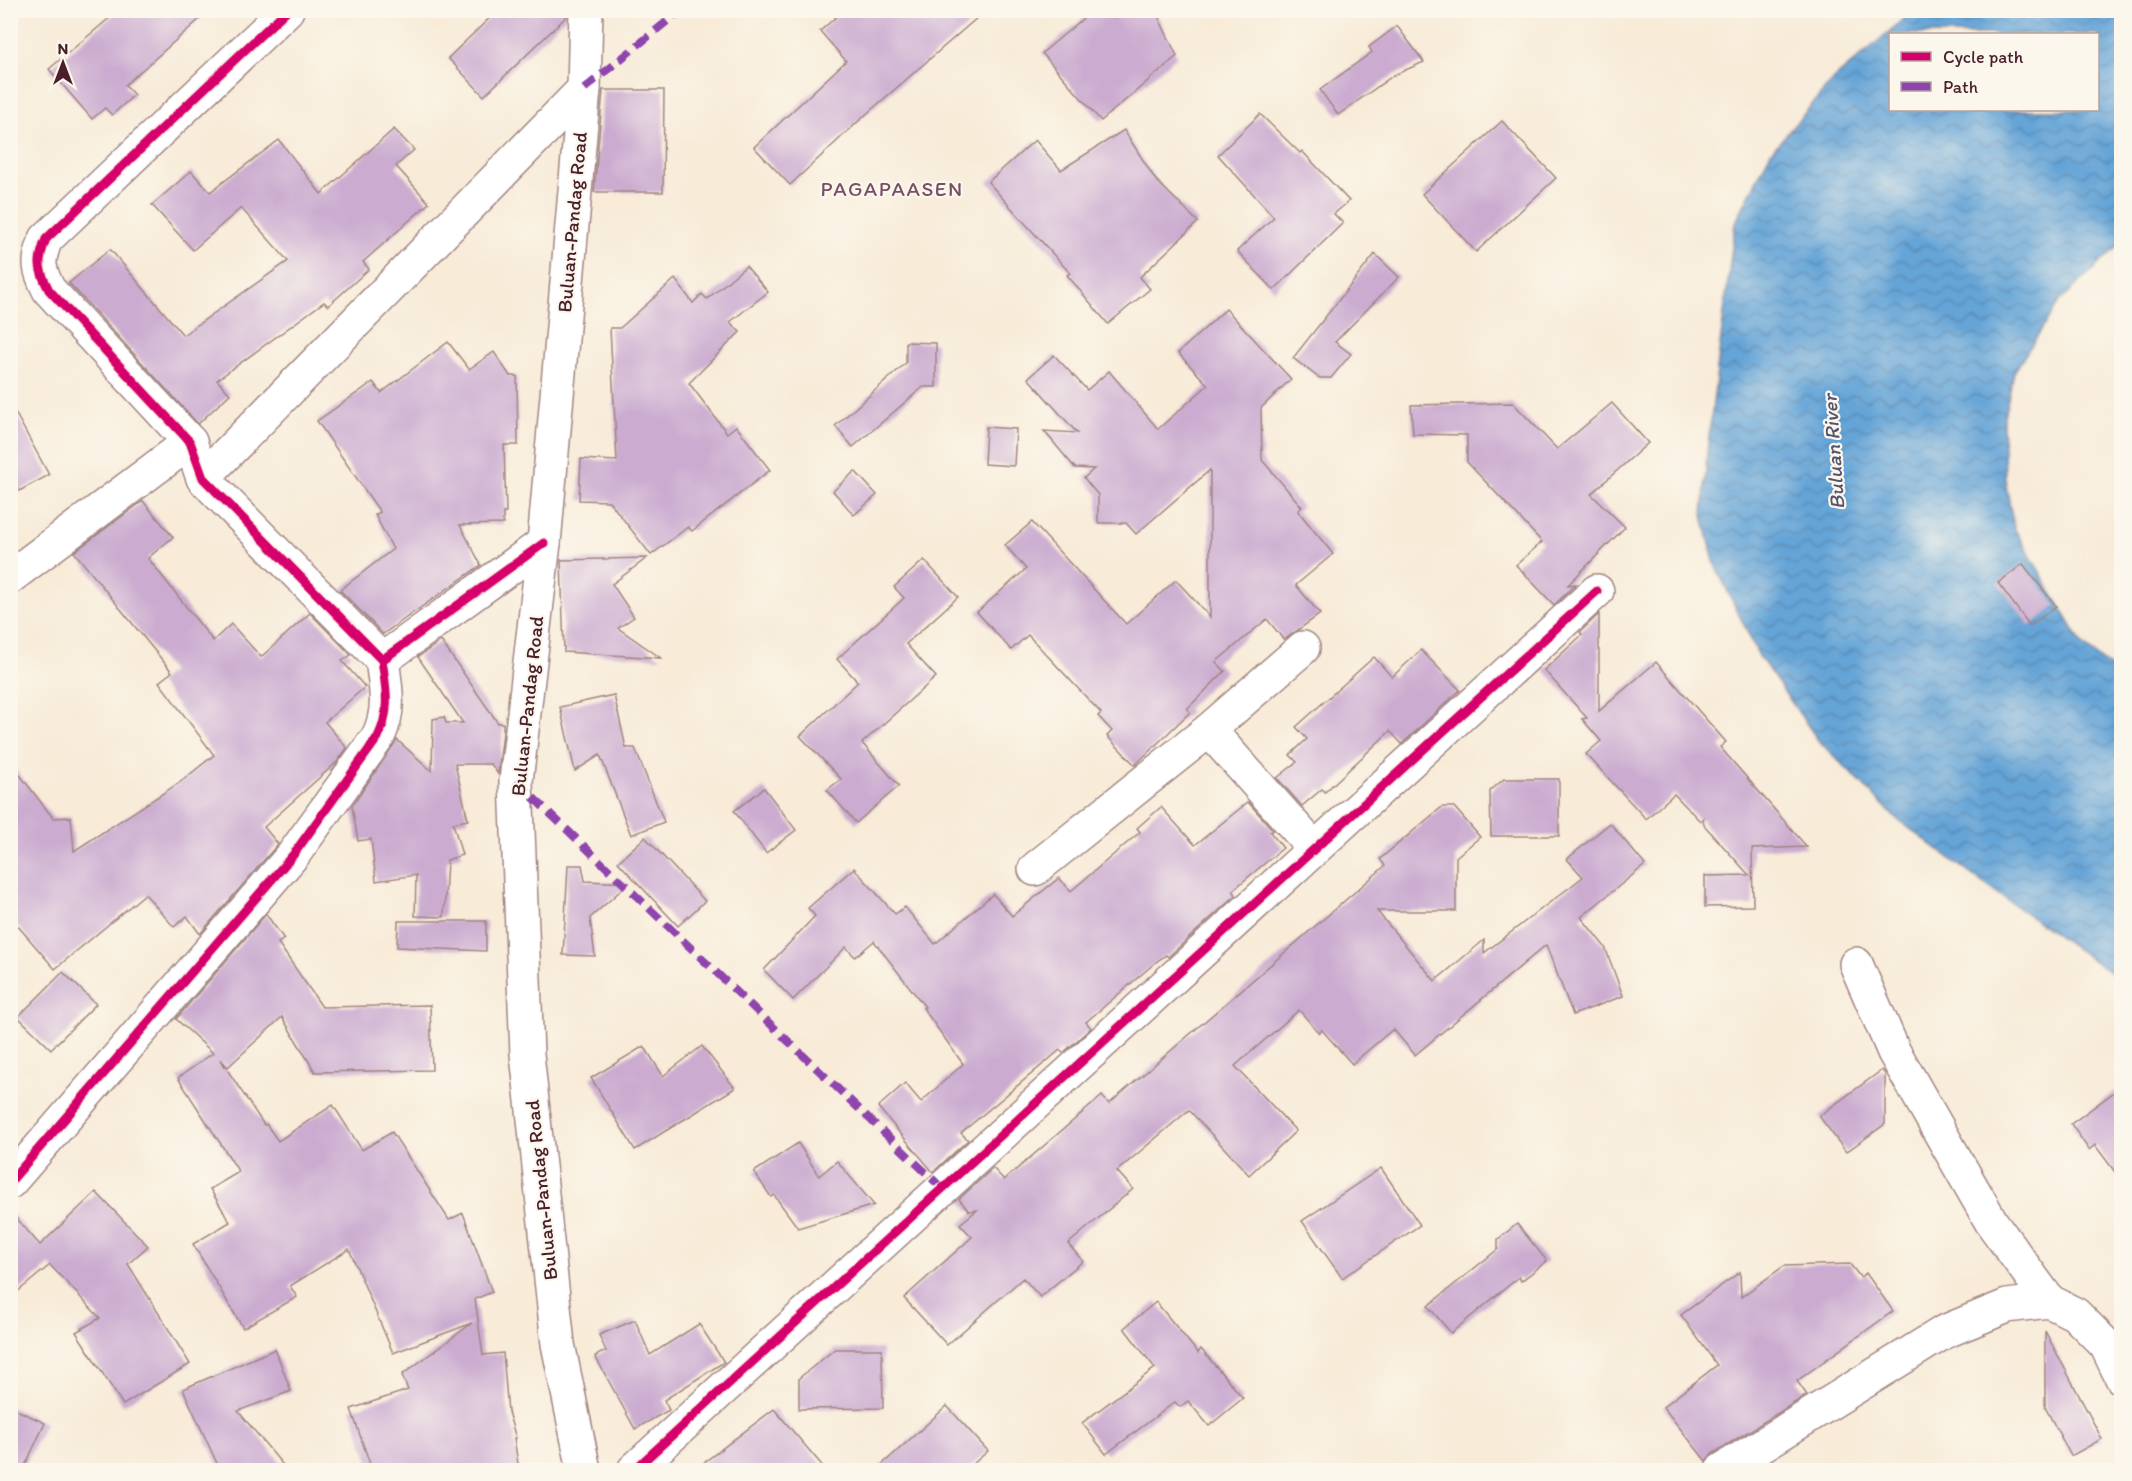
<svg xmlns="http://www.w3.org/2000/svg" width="2132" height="1481" font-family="Itim,sans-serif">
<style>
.water{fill:url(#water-waves);stroke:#586281;stroke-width:1.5;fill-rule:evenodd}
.building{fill:#cbabd0}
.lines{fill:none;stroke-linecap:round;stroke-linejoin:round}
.minor-casing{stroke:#a18582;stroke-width:36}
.major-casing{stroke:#a18582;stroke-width:36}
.minor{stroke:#fff;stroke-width:33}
.major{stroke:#fff;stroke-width:33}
.quiet{stroke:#8e44ad;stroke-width:8;stroke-dasharray:15 8;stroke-linecap:butt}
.cycleway-casing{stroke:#fbf7ec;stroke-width:13}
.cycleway{stroke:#d6006c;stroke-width:9}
.labels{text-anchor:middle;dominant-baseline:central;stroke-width:4.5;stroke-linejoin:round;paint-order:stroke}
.street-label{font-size:20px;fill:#4a1f2b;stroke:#fbf7ec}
.neighbourhood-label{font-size:21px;letter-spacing:1.5px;fill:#775065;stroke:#fbf7ec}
.water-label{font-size:21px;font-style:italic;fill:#555470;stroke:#fbf7ec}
</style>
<defs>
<pattern id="water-waves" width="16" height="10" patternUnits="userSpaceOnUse" patternTransform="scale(1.5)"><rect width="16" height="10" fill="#65a4d7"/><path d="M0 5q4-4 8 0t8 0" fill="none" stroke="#5585af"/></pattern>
</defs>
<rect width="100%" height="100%" fill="#fbf7ec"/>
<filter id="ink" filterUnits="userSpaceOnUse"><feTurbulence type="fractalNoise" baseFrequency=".0167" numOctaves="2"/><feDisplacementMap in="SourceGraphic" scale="12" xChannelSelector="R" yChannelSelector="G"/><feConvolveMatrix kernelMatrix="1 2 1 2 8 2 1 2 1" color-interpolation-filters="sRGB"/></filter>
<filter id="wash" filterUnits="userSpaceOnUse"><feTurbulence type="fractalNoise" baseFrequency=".008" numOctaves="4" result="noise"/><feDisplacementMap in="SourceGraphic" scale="24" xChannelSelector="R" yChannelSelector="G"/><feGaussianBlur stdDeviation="1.35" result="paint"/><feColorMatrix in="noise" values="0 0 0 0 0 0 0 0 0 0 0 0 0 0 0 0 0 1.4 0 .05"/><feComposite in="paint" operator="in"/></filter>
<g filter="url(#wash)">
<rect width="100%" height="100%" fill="#f8ebd8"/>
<!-- water -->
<path class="water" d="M1913,11H2121V243L2060,301L2014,372L2003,421L2005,479L2014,528L2082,644L2121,677V980L1980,881L1897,819L1818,740L1759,656L1715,565L1703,516L1707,452L1735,223L1771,152L1834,79ZM1890,34H2098V110H1890Z"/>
<g id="blocks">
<!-- building -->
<g class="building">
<polygon points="119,10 210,10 125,85 134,95 112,115 105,108 92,119 49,69"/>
<polygon points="498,10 567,10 567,16 484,96 448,58"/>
<polygon points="844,10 986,10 863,117 790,185 754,147 846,61 820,31"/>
<polygon points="1133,10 1155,10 1177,56 1101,121 1042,53 1092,11 1116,18"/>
<polygon points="1397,26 1424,62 1394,75 1338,115 1320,90 1372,52 1369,47"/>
<polygon points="603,90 664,90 663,192 594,192"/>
<polygon points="1260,114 1300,153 1302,151 1349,201 1334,214 1343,223 1274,290 1237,251 1274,217 1218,155"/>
<polygon points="1502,121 1556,178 1476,252 1422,194"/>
<polygon points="394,129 414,150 396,166 429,203 363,262 369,269 328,306 324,302 217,380 230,394 198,424 69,283 110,249 183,335 288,261 241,208 193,250 152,205 191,171 210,192 279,140 321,194"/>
<polygon points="1124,130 1155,179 1198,222 1140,277 1150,289 1108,324 1067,275 1070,273 988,182 1035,140 1061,170"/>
<polygon points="1375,254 1399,277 1335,342 1351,354 1331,378 1319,378 1293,358"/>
<polygon points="746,266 768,292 730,322 740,332 689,383 727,433 736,426 770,470 692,531 688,527 651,555 609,501 579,500 581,459 617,461 610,328 620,328 675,279 693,303 702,294 707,299"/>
<polygon points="1226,309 1291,379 1261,408 1262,460 1302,507 1298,511 1333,554 1296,585 1320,614 1284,640 1267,619 1216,662 1225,671 1187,709 1190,712 1135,765 1107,736 1112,731 1098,716 1101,713 1028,635 1011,650 977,612 1026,569 1005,545 1032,522 1126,624 1176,580 1210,617 1210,470 1136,534 1126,523 1098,523 1098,495 1084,478 1094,469 1075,468 1044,431 1077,433 1028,378 1054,355 1087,390 1109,371 1158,429 1208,385 1178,353"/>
<polygon points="448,342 469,369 494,352 510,376 517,376 518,445 504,445 506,513 503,513 503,524 460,525 481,565 383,634 340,590 393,549 375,515 380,512 317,421 373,382 381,393"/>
<polygon points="906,342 936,343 936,387 923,387 853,447 835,426 906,363"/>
<polygon points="10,403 49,475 10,496"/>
<polygon points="1513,403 1557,449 1612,403 1648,443 1591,494 1625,527 1568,585 1576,584 1554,605 1516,565 1542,542 1467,462 1467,435 1413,434 1411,405"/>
<polygon points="986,427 1016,429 1014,466 984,464"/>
<polygon points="855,471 877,495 854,515 833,491"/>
<polygon points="143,501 173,537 148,558 213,641 231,624 261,657 310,613 351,655 342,661 365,687 325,722 347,748 337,762 264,827 278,844 200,934 187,916 174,927 145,894 55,969 10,917 10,762 53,818 71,817 74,851 179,783 214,755 159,682 172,672 74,552"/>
<polygon points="647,558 612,584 634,617 618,628 661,658 564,652 561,560"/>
<polygon points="924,560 958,597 906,644 936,677 862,743 899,786 856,823 827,790 841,779 800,736 858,682 837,659 904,598 894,587"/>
<polygon points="2023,564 2056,606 2030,626 1998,583"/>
<polygon points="1599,614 1599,711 1656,662 1726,742 1720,747 1807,847 1752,849 1753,906 1705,907 1705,876 1749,875 1704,825 1703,818 1700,821 1674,794 1646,819 1586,754 1601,741 1582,719 1587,718 1544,670 1582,635 1580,632"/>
<polygon points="441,641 498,723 503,723 503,732 498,774 491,764 455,764 468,820 453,823 462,855 447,860 444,917 415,916 416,875 376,881 371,839 358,841 352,806 397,740 432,771 433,719 444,717 446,723 463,723 418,657"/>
<polygon points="1421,650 1460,690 1402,744 1390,731 1325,792 1322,789 1302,806 1277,778 1297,762 1290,755 1307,739 1296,727 1374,657 1392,677"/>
<polygon points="614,695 626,748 635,748 664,822 631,835 600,755 575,771 560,707"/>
<polygon points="1504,779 1559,779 1559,836 1491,836 1490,791"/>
<polygon points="764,788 796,830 766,853 734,811"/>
<polygon points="1248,802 1273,830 1270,832 1283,848 1233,890 1236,895 1168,957 1166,955 1156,962 1086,1022 1091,1028 1063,1053 1060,1050 961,1133 968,1140 933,1172 878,1107 905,1083 921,1102 963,1064 923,1008 925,1007 874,941 855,957 846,947 793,1000 764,970 815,916 808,908 854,868 895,914 905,907 935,944 993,894 1012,916 1059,878 1071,891 1140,832 1137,828 1161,807 1195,845"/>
<polygon points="1442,807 1454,807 1480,837 1456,857 1456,911 1377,911 1435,981 1484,940 1484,953 1583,877 1567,859 1610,823 1645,865 1581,917 1605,947 1623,996 1573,1015 1546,945 1415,1055 1393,1029 1352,1064 1322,1030 1319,1033 1299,1010 1235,1066 1296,1131 1249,1175 1189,1110 1117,1171 1133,1189 1068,1244 1083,1261 1040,1297 1023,1278 947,1345 904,1298 972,1237 960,1224 977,1210 969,1211 959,1199 993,1168 1004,1180 1102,1096 1109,1104 1385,866 1380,859"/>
<polygon points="645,837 705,901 678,926 618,862"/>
<polygon points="568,865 582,865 585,881 629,883 590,918 595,956 563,955"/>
<polygon points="266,914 284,939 278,943 322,1007 430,1005 432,1070 315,1072 282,1017 228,1067 220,1059 264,1125 266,1124 278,1141 333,1105 362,1150 392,1132 449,1220 463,1213 492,1292 475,1299 483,1355 503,1353 508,1412 516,1438 514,1438 519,1470 372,1470 351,1409 408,1390 402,1375 472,1323 393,1353 349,1249 290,1286 297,1297 243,1328 193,1244 230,1222 210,1189 239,1172 178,1078 213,1053 176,1019"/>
<polygon points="398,921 486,921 486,951 397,947"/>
<polygon points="63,972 96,1004 51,1049 18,1017"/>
<polygon points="644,1046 663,1076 702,1046 735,1088 635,1150 591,1078"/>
<polygon points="1882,1070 1885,1074 1885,1124 1846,1152 1819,1116"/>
<polygon points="2121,1087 2121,1180 2095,1145 2089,1150 2071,1124"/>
<polygon points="798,1143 819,1176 837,1161 874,1205 798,1228 774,1195 771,1197 754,1172"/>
<polygon points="1381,1168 1420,1225 1342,1278 1302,1221"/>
<polygon points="96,1192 148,1246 128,1264 190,1364 123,1405 76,1332 100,1318 50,1265 10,1298 10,1211 40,1245"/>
<polygon points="1517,1224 1547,1261 1521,1281 1519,1277 1451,1333 1428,1306 1498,1249 1498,1239"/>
<polygon points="1850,1264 1860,1277 1866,1273 1893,1311 1797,1381 1807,1395 1712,1454 1706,1461 1663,1407 1717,1365 1681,1315 1740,1272 1741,1297 1784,1266"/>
<polygon points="1156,1302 1198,1353 1201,1349 1243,1398 1209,1426 1188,1401 1180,1407 1175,1402 1106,1454 1082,1423 1155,1368 1124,1328"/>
<polygon points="635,1320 650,1355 699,1324 724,1362 664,1400 669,1410 635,1429 595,1356 606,1351 599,1335"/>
<polygon points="2045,1331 2102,1439 2071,1456 2045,1407"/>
<polygon points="275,1349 291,1391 238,1411 287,1470 220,1470 183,1389"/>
<polygon points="835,1349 882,1349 883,1408 799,1409 799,1378"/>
<polygon points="947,1406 988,1451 966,1470 876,1470"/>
<polygon points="10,1407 45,1423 23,1470 10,1470"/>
<polygon points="774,1409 826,1470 694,1470"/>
</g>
</g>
</g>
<g filter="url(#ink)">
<use href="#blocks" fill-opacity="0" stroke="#a18582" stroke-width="1.5"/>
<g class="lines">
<!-- minor casing -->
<g class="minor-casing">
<g id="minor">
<path d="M287,10L46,239C37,261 38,269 49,290L190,442L203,478L382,660L544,543"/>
<polyline points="203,478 584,89"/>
<polyline points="10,577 190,442"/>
<polyline points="1209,730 1314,848"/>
<polyline points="1035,869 1209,730 1303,648"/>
<polyline points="1856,964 1894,1052 1992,1223 2049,1301"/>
<path d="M10,1182L293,855L378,737C391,710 386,689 382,660"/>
<polyline points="634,1470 1597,591"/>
<polyline points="1722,1470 1944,1332 2007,1306 2049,1301 2075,1314 2106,1345 2122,1378"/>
</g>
</g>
<!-- major casing -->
<g class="major-casing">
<polyline id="major" points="584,1470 558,1344 527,1054 516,781 544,543 584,89 586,10"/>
</g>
<!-- minor -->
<use href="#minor" class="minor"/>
<!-- major -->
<use href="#major" class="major"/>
<!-- quiet -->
<g class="quiet">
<polyline points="584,89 681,10"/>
<polyline points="516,781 944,1190"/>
</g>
<!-- cycleway casing -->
<g class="cycleway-casing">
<g id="cycleway">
<path d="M287,10L46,239C37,261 38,269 49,290L190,442L203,478L382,660L544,543"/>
<path d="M10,1182L293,855L378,737C391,710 386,689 382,660"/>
<polyline points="634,1470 1597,591"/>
</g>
</g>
<!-- cycleway -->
<use href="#cycleway" class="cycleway"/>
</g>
</g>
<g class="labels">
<!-- street labels -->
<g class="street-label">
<text transform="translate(572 222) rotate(-85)">Buluan-Pandag Road</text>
<text transform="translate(527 706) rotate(-84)">Buluan-Pandag Road</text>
<text transform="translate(541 1190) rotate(-96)">Buluan-Pandag Road</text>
</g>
<!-- neighbourhood labels -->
<g class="neighbourhood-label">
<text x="892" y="188">PAGAPAASEN</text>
</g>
<!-- water labels -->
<g class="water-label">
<text transform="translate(1833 452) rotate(-94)">Buluan River</text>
</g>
</g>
<!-- margin -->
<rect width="2132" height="1481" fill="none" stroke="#fbf7ec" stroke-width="36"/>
<!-- legend -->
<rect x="1889" y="33" width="210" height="78" fill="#fbf7ec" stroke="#b4a19f" stroke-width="1.5"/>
<rect x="1901" y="52" width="30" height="9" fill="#d6006c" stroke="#b4a19f" stroke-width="1.5"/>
<text x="1943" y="63" font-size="18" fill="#4a1f2b">Cycle path</text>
<rect x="1901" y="82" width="30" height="9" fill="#8e44ad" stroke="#b4a19f" stroke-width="1.5"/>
<text x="1943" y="93" font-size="18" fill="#4a1f2b">Path</text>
<!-- north arrow -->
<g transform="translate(63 63)" stroke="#fbf7ec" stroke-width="4.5" paint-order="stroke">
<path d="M0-4.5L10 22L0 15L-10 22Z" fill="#4a1f2b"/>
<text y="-9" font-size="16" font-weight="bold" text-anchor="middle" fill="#4a1f2b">N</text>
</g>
</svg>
